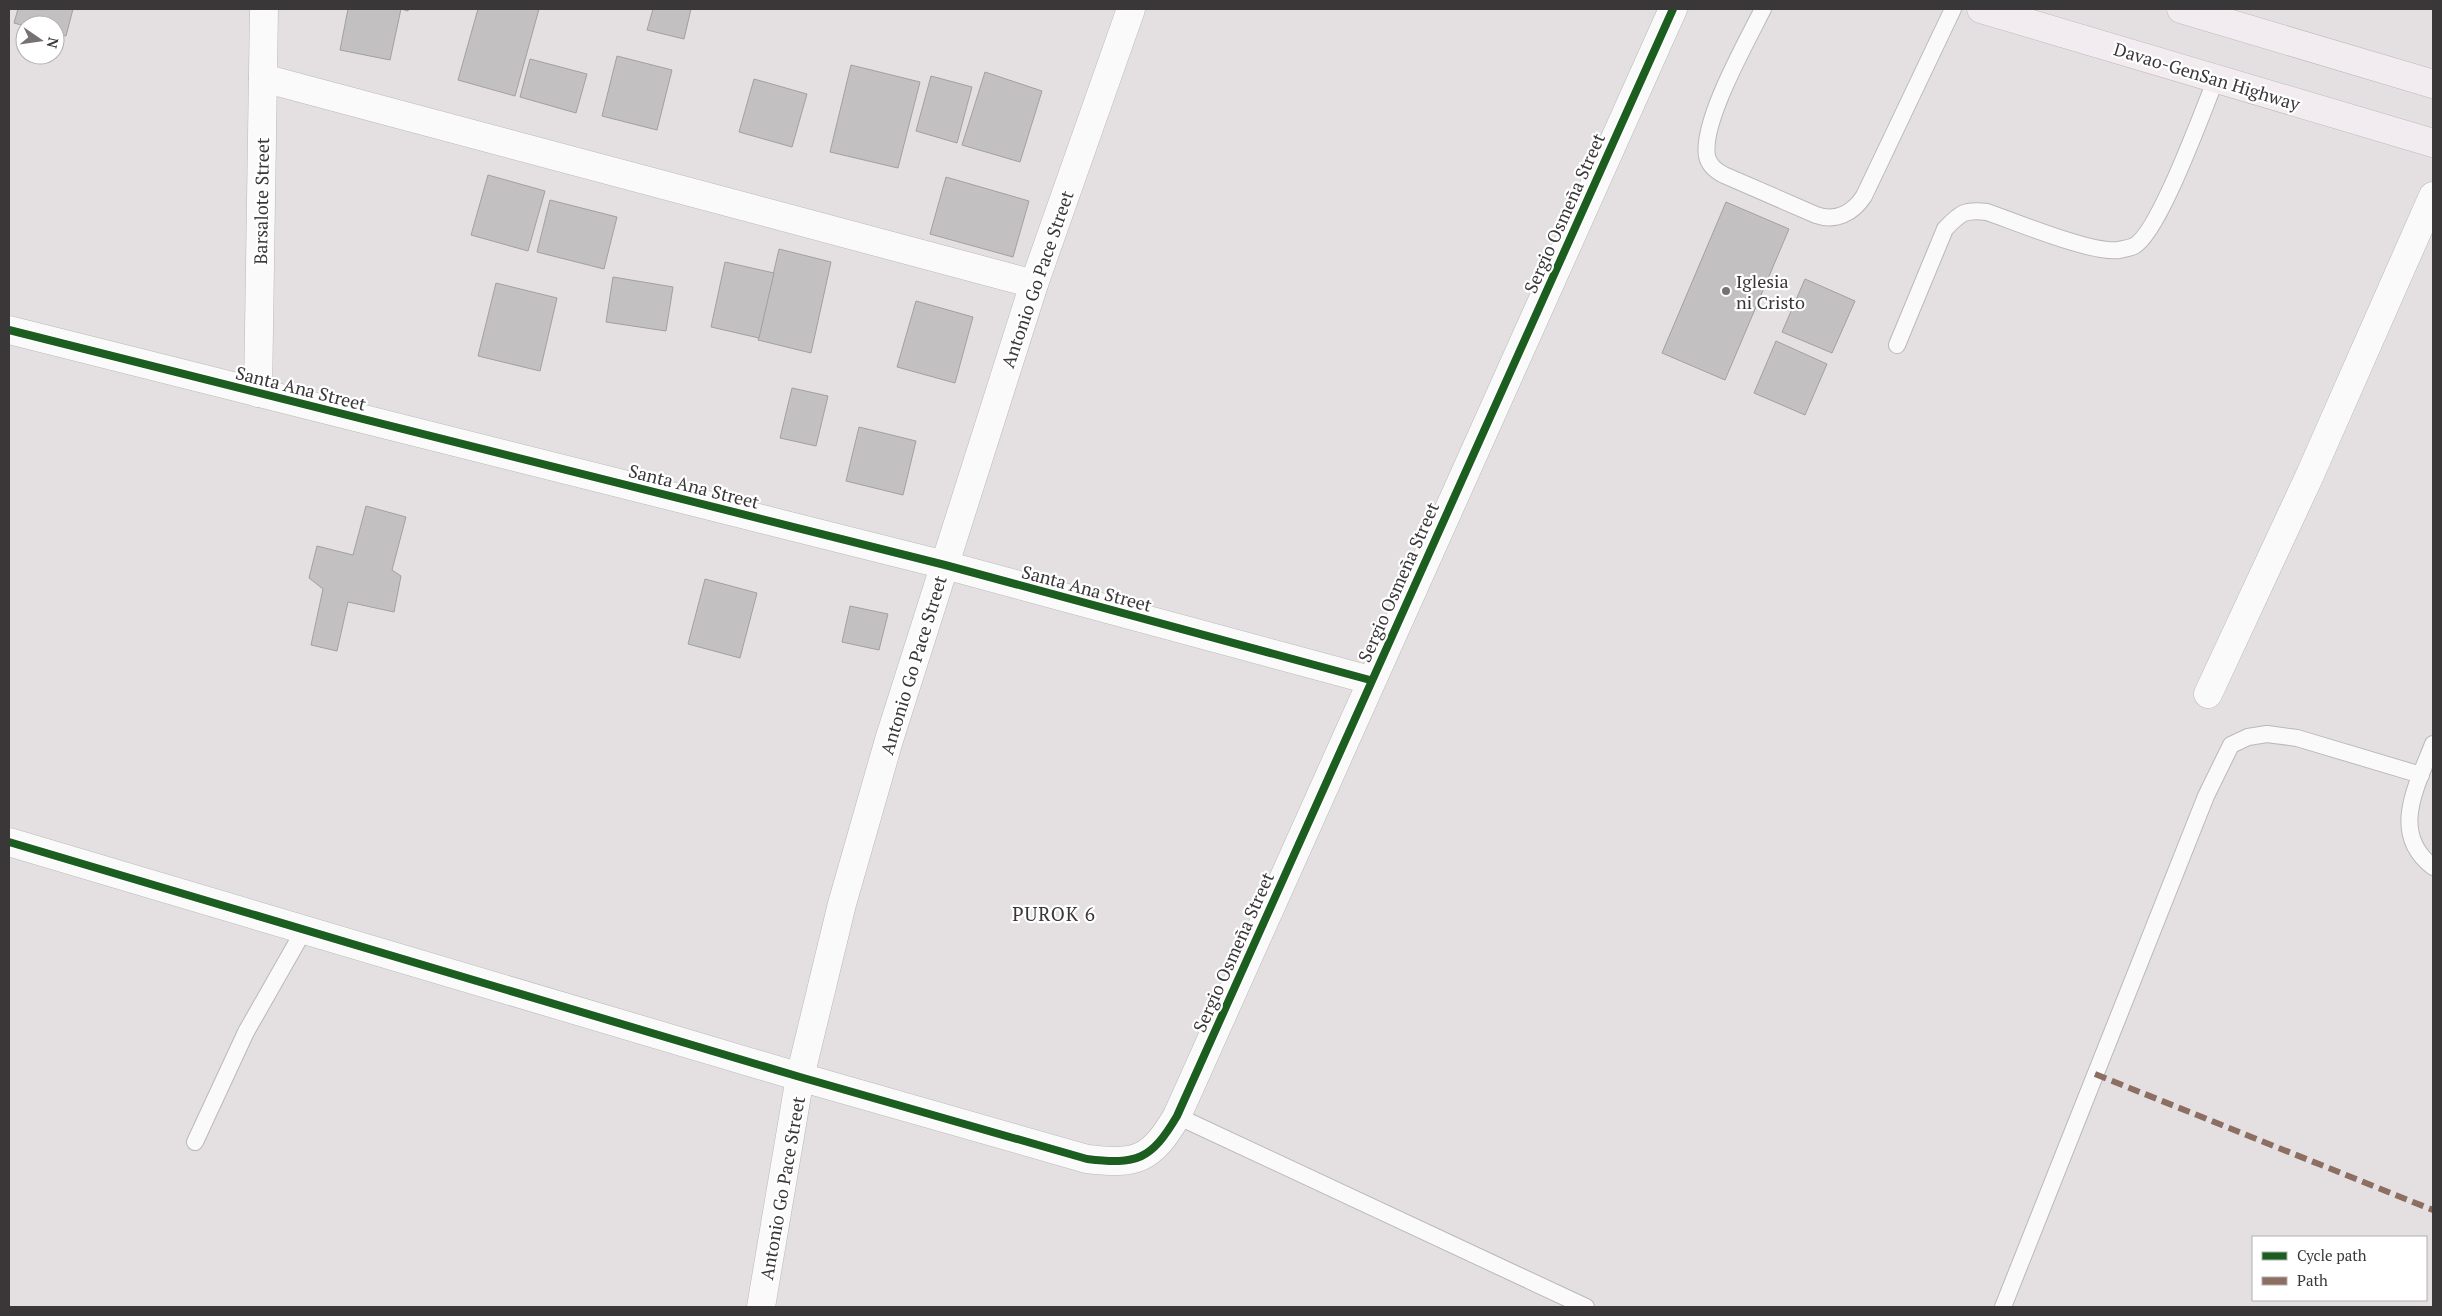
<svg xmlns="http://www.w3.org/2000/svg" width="2442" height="1316" font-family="'PT Serif',serif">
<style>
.building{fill:#c3c0c2;stroke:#a29fa1}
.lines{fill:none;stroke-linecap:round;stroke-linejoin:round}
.service-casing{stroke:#bbb8b9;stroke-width:18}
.minor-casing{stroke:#bbb8b9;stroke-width:29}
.trunk-casing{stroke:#c1b8bd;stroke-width:29}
.service{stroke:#fbfafb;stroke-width:16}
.minor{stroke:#fbfafb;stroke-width:28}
.trunk{stroke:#f2ecf0;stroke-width:28}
.quiet{stroke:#8d6e63;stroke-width:6;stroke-dasharray:12 6;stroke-linecap:butt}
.cycleway-casing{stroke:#fff;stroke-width:11}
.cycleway{stroke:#1b5e20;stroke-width:8}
.poi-dot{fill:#767274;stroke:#fff;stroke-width:2}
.labels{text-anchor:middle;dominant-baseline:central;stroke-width:4.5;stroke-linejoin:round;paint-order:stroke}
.street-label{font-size:18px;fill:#3a3739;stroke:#fff}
.poi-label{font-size:18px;fill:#3a3739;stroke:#fff;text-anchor:start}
.neighbourhood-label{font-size:19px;letter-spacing:1px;fill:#3a3739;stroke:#fff}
</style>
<rect width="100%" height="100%" fill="#e4e0e2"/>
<!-- building -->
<g class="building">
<polygon points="18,9 73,9 66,36 55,33 55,25 25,26 14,23"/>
<polygon points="348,9 409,9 408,11 401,9 390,60 340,50"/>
<polygon points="478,9 539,9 515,96 458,80"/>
<polygon points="653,9 691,9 684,39 647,30"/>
<polygon points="617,56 672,70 657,130 602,116"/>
<polygon points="530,59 587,74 576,113 520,97"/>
<polygon points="851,65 920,82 898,168 830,152"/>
<polygon points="985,72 1042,91 1020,162 962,145"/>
<polygon points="931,76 972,87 957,143 916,131"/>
<polygon points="754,79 807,94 792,147 739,132"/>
<polygon points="488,175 545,191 528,251 471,235"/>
<polygon points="946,177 1029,201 1013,257 930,234"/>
<polygon points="550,200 617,217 604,269 537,252"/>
<polygon points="1726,202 1789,229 1725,380 1662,353"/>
<polygon points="779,249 831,262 811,353 758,340"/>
<polygon points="725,262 774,273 759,338 711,327"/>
<polygon points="613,277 673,287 666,331 606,322"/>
<polygon points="1805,279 1855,301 1832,353 1782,332"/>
<polygon points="496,283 557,298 540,371 478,356"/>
<polygon points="916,301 973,317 955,383 897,367"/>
<polygon points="1776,341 1827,364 1805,415 1754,393"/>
<polygon points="792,388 828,396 816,446 780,438"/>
<polygon points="859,427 916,441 903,495 846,481"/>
<polygon points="366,506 406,517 392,570 401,576 394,612 348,602 337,651 311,645 323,589 309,578 317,546 353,555"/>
<polygon points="705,579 757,593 740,658 688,644"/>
<polygon points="850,606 888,614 879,650 842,642"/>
</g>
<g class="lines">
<!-- service casing -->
<g class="service-casing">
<g id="service">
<path d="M1763,9C1747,41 1701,122 1707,156C1709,166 1716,171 1724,175L1816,215C1836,222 1853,213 1864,196L1953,9"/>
<path d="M1897,345L1945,229C1960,213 1965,209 1987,212C2016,222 2093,254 2119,250C2123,249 2130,248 2134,246C2159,233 2203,110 2216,79"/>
<path d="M2433,744C2417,786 2389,833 2433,867"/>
<polyline points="1177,1116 1586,1307"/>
<polyline points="195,1142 246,1032 304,930"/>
<polyline points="2003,1307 2206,796 2231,745 2248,737 2267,734 2297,738 2421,775"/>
</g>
</g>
<!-- minor casing -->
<g class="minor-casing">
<g id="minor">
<polyline points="263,78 1034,284"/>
<polyline points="9,330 945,565 1370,680"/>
<polyline points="258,393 264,9"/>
<polyline points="2208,694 2309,477 2433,196"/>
<path d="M9,842L800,1077L1087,1159C1137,1165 1151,1160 1177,1116L1673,9"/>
<polyline points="761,1307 800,1077 842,904 889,740 1034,284 1131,9"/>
</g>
</g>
<!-- trunk casing -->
<g class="trunk-casing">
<g id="trunk">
<polyline points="1981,9 2433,143"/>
<polyline points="2181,9 2433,84"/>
</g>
</g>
<!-- service -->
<use href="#service" class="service"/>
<!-- minor -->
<use href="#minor" class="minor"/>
<!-- trunk -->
<use href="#trunk" class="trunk"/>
<!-- quiet -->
<polyline class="quiet" points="2095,1074 2433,1210"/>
<!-- cycleway casing -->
<g class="cycleway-casing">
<g id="cycleway">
<polyline points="9,330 945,565 1370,680"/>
<path d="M9,842L800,1077L1087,1159C1137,1165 1151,1160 1177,1116L1673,9"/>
</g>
</g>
<!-- cycleway -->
<use href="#cycleway" class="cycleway"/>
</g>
<!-- markers -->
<circle class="poi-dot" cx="1726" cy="291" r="5"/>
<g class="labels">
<!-- street labels -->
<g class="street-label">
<text transform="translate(2207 76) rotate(17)">Davao-GenSan Highway</text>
<text transform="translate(261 201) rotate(-89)">Barsalote Street</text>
<text transform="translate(1564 213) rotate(-66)">Sergio Osmeña Street</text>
<text transform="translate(1037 279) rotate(-71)">Antonio Go Pace Street</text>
<text transform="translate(301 388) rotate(14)">Santa Ana Street</text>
<text transform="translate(694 486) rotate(14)">Santa Ana Street</text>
<text transform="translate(1398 582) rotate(-66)">Sergio Osmeña Street</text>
<text transform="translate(1087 588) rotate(15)">Santa Ana Street</text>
<text transform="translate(913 665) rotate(-73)">Antonio Go Pace Street</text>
<text transform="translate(1233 952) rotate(-66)">Sergio Osmeña Street</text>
<text transform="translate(782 1188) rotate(-80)">Antonio Go Pace Street</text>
</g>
<!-- poi labels -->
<g class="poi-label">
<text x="1736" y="281">Iglesia<tspan x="1736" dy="21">ni Cristo</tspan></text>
</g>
<!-- neighbourhood labels -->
<g class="neighbourhood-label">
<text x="1054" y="913">PUROK 6</text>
</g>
</g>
<!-- border -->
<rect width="2442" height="1316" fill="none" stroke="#3a3739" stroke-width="20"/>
<!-- legend -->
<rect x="2252" y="1236" width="175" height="65" fill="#ffffff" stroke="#b0afb0"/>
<rect x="2262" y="1252" width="25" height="8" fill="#1b5e20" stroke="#b0afb0"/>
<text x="2297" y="1261" font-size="15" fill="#3a3739">Cycle path</text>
<rect x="2262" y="1277" width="25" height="8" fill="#8d6e63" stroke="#b0afb0"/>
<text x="2297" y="1286" font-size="15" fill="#3a3739">Path</text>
<!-- north arrow -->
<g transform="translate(40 40) rotate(103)"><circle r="24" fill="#ffffff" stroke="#b0afb0"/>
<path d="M0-4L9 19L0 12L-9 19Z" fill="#767274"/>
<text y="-8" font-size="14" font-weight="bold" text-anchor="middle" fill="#3a3739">N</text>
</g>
</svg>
